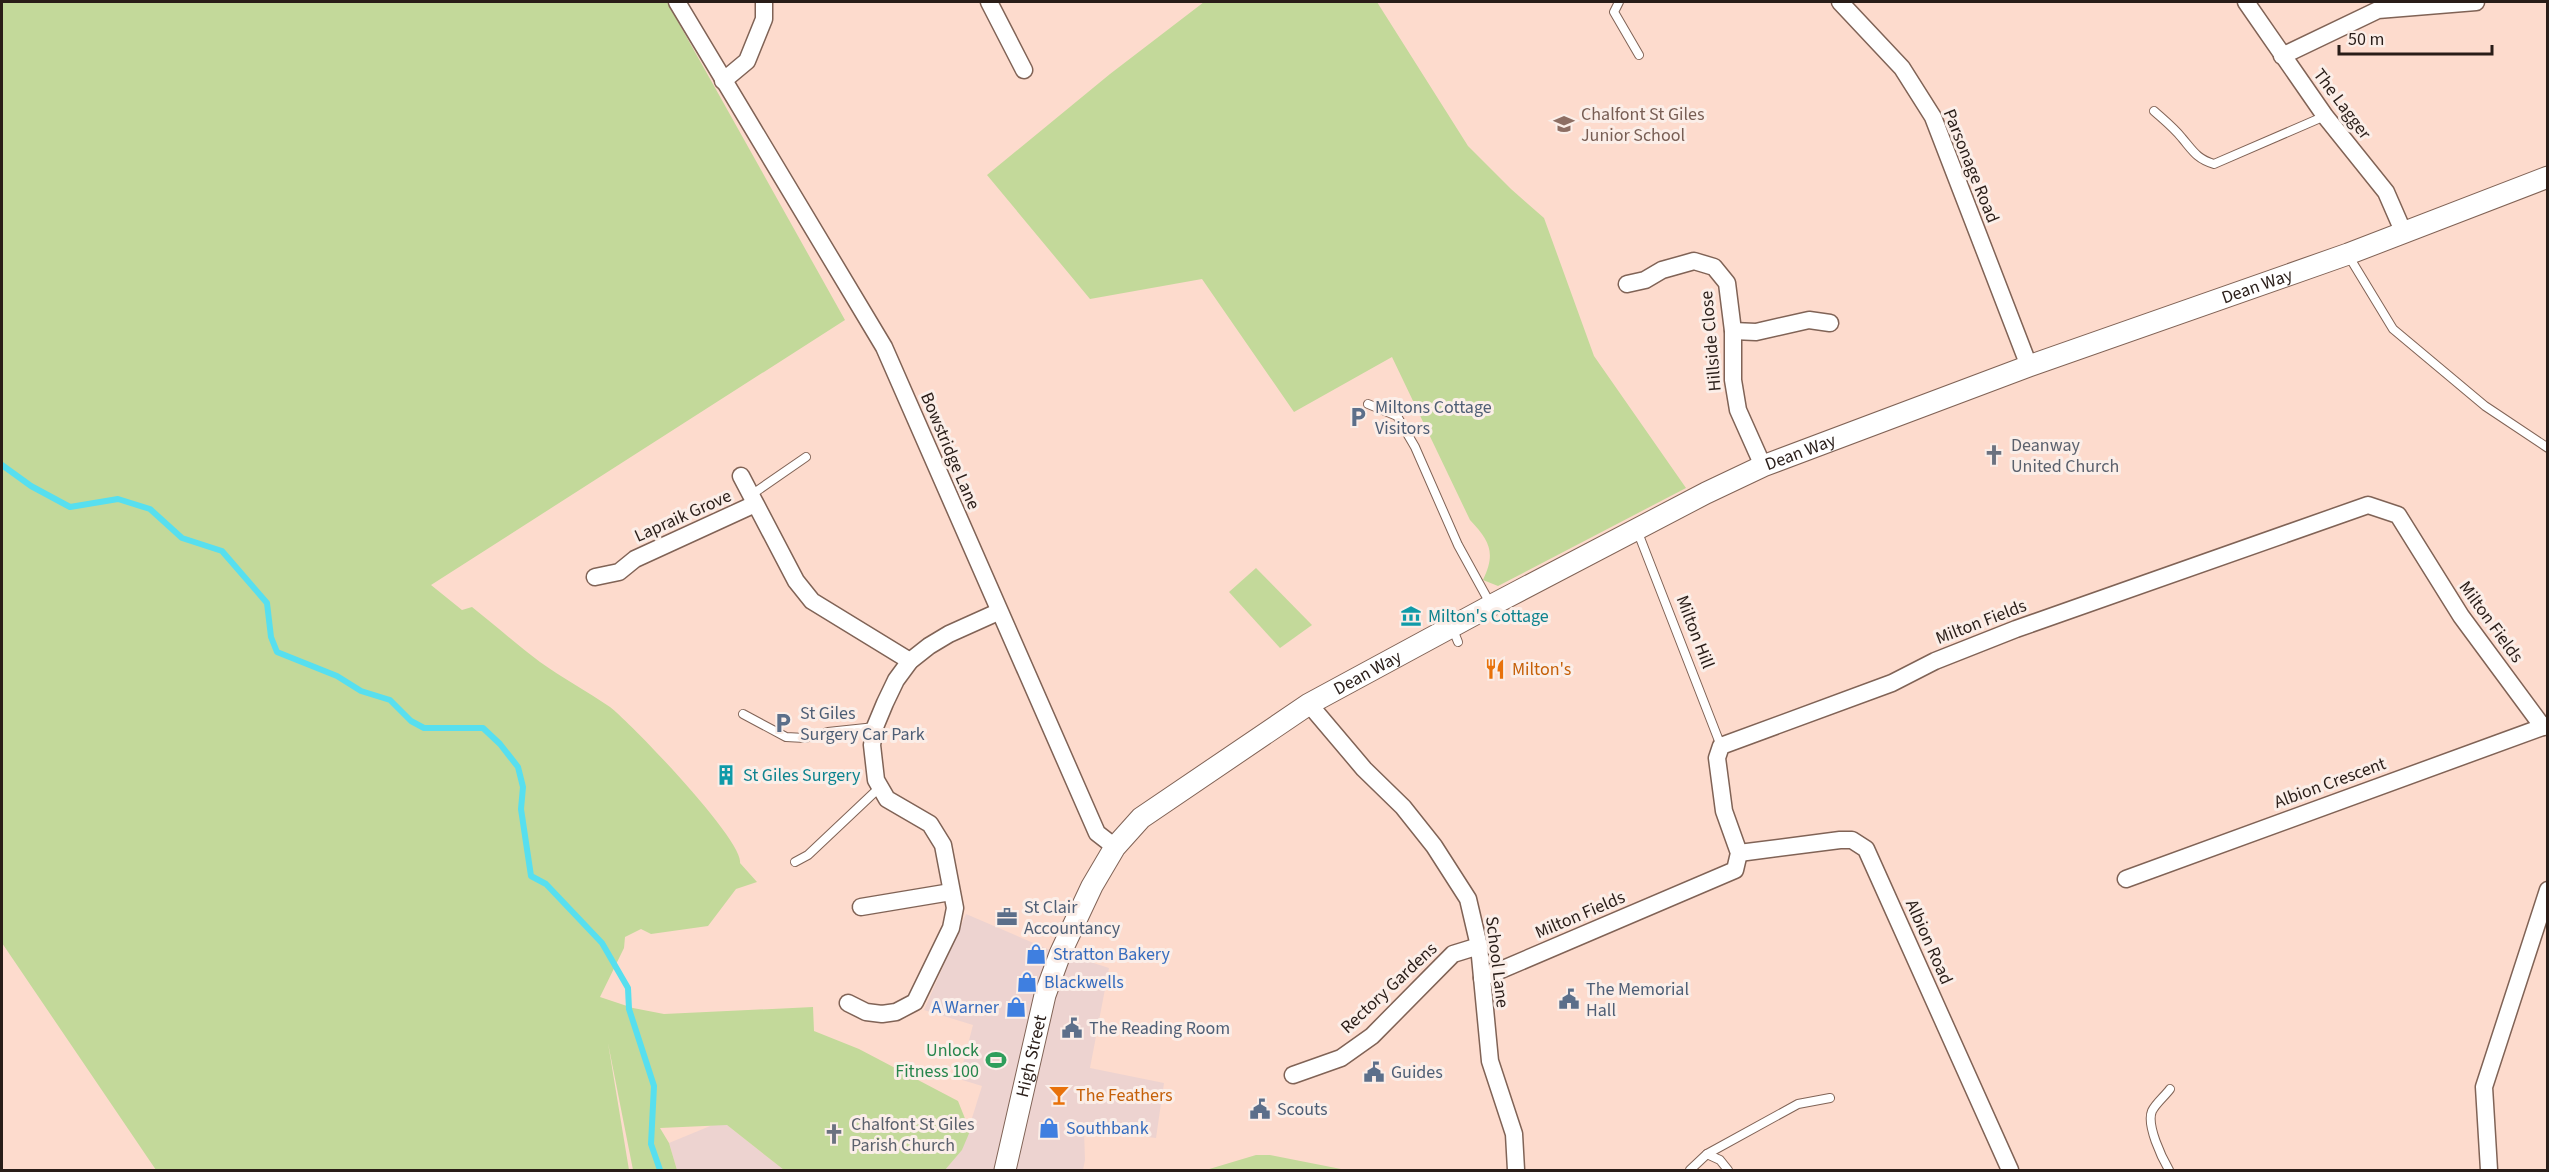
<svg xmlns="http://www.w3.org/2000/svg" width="2549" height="1172" font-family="'Source Sans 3',sans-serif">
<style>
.commercial{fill:#edd3d0}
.green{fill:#c3d99a}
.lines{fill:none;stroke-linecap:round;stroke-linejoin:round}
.stream{stroke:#57dfef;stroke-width:6}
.service-casing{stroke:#806356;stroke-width:10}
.minor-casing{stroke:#806356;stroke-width:19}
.tertiary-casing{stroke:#806356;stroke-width:23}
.service{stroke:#fff;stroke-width:8}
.minor{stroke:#fff;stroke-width:16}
.tertiary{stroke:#fff;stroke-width:21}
.labels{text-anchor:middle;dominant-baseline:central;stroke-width:6;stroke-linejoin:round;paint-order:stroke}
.street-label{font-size:18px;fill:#291d18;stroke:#fbeee8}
.education-label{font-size:18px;fill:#785e54;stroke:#fbeee8;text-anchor:start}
.service-label{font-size:18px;fill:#4e5e75;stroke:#fbeee8;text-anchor:start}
.worship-label{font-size:18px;fill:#5b616d;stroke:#fbeee8;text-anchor:start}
.culture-label{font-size:18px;fill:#0d838f;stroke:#fbeee8;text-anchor:start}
.food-label{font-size:18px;fill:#c56008;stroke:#fbeee8;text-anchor:start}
.shop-label{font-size:18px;fill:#366cbe;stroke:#fbeee8;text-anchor:start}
.leisure-label{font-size:18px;fill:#27864d;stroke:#fbeee8;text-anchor:end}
</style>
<rect width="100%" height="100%" fill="#fddbcd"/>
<!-- commercial -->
<g class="commercial">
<polygon points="966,914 1073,960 1075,957 1109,968 1090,1068 1164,1083 1156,1138 1084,1130 1085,1160 1083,1170 945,1170 962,1150 982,1086 959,1079 973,1025 924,1010"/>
<polygon points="715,1124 727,1125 784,1170 677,1170 669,1143"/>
</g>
<!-- green -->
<g class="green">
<path d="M2,2H667L845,320L431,585L462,610L472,607C495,625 517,645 540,662C562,678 587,691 610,707C632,724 744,841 740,863L757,882L736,889L708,926L651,934L641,929L625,937L624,948L600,997L633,1008L664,1014L813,1007L814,1031L859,1049L958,1101L970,1131L962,1150L945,1170H784L727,1125L660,1128L669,1143L677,1170H633L608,1043L629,1170H156L2,943Z"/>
<path d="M1204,2H1377L1468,146L1511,189L1544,218L1594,356L1686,488L1498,586L1483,580C1496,553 1490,541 1470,520L1392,357L1294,412L1202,279L1090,299L987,175L1110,74Z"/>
<polygon points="1256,568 1312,625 1280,648 1229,592"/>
<polygon points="1256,1155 1270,1155 1346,1170 1206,1170"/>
</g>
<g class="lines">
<!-- stream -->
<polyline class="stream" points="2,465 31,486 70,507 118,499 150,509 182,538 222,551 267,603 271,637 277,652 337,676 361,691 390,700 411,721 424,728 483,728 500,744 518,767 523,787 521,809 531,876 546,884 602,943 628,988 629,1009 654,1086 651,1144 660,1170"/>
<!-- service casing -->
<g class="service-casing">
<g id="service">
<polyline points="1619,2 1614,12 1639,55"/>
<path d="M2154,111C2164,120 2174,128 2182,138C2193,151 2197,159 2214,164L2325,116"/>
<polyline points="2348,255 2393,329 2485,406 2548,448"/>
<polyline points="1368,404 1397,416 1415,447 1458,545 1491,605"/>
<polyline points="751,495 806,457"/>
<polyline points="1637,530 1721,746"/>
<polyline points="1452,627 1458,642"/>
<polyline points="743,714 786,737 805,738 828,732 875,727"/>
<polyline points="795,862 808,855 879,788"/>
<polyline points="1707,1154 1798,1104 1830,1098"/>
<polyline points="1690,1170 1707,1154 1720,1160 1728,1170"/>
<path d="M2169,1170C2162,1158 2146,1125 2152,1111C2156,1103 2165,1096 2170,1089"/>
</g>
</g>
<!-- minor casing -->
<g class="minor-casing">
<g id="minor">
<polyline points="677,2 884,347 1097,833 1115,847"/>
<polyline points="989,2 1024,70"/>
<polyline points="1840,2 1902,68 1933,117 2029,366"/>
<polyline points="2246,2 2325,116 2386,192 2403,231"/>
<polyline points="2282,56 2378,10 2476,2"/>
<polyline points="723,81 747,61 764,19 764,2"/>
<polyline points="1627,284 1645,280 1662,270 1694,261 1714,267 1727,283 1733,331 1733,380 1738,410 1763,466"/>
<polyline points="1733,331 1756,332 1809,320 1830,323"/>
<polyline points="741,476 796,581 812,601 910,661"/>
<polyline points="595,577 619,572 635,559 755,504"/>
<polyline points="1309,704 1364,769 1403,807 1434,846 1468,899 1479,946 1490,1061 1514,1134 1516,1170"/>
<polyline points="1739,853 1840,840 1852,840 1866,849 2010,1170"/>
<polyline points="2126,879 2548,725"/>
<polyline points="861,907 951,892"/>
<polyline points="1482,978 1735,870 1739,853 1724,811 1717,758 1721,746 1892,683 1935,661 2016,629 2368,505 2398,515 2461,616 2543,727"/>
<polyline points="848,1003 866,1012 882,1014 896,1012 915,1002 951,928 955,908 943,845 930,824 887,799 876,780 872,745 875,727 885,703 896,680 910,661 929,646 949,634 998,612"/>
<polyline points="1293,1075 1341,1058 1372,1036 1453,954 1479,946"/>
<polyline points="2489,1170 2484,1087 2548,890"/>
</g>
</g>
<!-- tertiary casing -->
<g class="tertiary-casing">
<g id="tertiary">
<path id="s1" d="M1005,1170L1045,995L1060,954L1092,886L1115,847L1141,818L1309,704L1492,605L1706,493L1763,466L2029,366L2348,254L2548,177"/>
</g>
</g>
<!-- service -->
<use href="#service" class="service"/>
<!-- minor -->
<use href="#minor" class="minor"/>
<!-- tertiary -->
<use href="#tertiary" class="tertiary"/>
</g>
<!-- icons -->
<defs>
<g id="school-bare" transform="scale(1.62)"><path d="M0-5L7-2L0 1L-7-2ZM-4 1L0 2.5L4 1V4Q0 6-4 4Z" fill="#8d6e63" stroke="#fbeee8" stroke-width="2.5" paint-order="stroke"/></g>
<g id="parking-bare" transform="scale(1.62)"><path d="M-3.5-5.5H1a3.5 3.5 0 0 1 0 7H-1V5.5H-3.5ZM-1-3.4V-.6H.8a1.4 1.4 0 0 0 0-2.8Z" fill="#5c6f8a" stroke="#fbeee8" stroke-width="2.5" paint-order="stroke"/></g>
<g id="church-bare" transform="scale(1.62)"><path d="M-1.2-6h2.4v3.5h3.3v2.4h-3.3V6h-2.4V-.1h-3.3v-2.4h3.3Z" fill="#6b7280" stroke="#fbeee8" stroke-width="2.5" paint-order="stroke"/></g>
<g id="museum-bare" transform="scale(1.62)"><path d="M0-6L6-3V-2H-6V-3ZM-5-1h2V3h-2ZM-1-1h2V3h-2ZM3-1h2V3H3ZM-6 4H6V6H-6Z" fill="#0f9aa8" stroke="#fbeee8" stroke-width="2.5" paint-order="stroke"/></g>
<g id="restaurant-bare" transform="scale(1.62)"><path d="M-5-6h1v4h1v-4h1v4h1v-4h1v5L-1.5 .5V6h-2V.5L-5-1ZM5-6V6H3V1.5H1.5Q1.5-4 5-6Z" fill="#e8710a" stroke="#fbeee8" stroke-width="2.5" paint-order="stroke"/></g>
<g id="building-bare" transform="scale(1.62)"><path d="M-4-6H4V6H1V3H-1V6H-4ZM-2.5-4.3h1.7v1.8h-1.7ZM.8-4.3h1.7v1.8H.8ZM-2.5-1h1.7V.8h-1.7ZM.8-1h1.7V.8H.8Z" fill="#0f9aa8" stroke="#fbeee8" stroke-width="2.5" paint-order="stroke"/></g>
<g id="office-bare" transform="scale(1.62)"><path d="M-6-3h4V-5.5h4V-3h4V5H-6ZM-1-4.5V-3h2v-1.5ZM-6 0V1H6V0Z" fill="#5c6f8a" stroke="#fbeee8" stroke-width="2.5" paint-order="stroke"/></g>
<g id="shop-bare" transform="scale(1.62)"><path d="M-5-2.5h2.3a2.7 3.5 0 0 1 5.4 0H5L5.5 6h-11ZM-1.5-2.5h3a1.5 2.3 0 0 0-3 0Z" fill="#3f7fe0" stroke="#fbeee8" stroke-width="2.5" paint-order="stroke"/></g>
<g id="civic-bare" transform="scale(1.62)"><path d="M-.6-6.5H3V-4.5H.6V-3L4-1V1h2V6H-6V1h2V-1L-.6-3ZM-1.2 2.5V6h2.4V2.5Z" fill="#5c6f8a" stroke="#fbeee8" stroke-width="2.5" paint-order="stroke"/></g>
<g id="stadium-bare" transform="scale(1.62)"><path d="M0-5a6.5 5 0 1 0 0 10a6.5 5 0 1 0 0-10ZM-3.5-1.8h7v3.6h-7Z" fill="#2e9e5b" stroke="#fbeee8" stroke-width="2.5" paint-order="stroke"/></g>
<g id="bar-bare" transform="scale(1.62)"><path d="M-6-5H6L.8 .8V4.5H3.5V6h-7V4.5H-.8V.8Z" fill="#e8710a" stroke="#fbeee8" stroke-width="2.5" paint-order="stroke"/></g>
</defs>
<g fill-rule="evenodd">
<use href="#school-bare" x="1564" y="124"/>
<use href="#parking-bare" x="1358" y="417"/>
<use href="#church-bare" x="1994" y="455"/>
<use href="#museum-bare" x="1411" y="616"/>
<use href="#restaurant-bare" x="1495" y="669"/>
<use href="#parking-bare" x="783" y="723"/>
<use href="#building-bare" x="726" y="775"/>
<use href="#office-bare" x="1007" y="917"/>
<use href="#shop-bare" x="1036" y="954"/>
<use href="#shop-bare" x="1027" y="982"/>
<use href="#civic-bare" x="1569" y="999"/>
<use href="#shop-bare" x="1016" y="1007"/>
<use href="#civic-bare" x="1072" y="1028"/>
<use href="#stadium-bare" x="996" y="1060"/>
<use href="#civic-bare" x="1374" y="1072"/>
<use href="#bar-bare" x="1059" y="1095"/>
<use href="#civic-bare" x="1260" y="1109"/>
<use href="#shop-bare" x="1049" y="1128"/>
<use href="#church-bare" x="834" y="1134"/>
</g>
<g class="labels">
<!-- street labels -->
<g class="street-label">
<text transform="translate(2342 104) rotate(53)">The Lagger</text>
<text transform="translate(1971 166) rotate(68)">Parsonage Road</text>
<text stroke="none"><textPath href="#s1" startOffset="1624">Dean Way</textPath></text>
<text transform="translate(1711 341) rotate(-95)">Hillside Close</text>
<text transform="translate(950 451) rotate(67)">Bowstridge Lane</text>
<text stroke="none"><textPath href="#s1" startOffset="1138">Dean Way</textPath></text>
<text transform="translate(683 516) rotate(-24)">Lapraik Grove</text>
<text transform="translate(1981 622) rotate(-21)">Milton Fields</text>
<text transform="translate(2491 622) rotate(54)">Milton Fields</text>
<text transform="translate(1695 632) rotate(69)">Milton Hill</text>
<text stroke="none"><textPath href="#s1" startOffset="652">Dean Way</textPath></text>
<text transform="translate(2330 783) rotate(-20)">Albion Crescent</text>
<text transform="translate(1580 915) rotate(-23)">Milton Fields</text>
<text transform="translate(1929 942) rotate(66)">Albion Road</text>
<text transform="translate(1497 962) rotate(83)">School Lane</text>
<text transform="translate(1389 988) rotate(-43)">Rectory Gardens</text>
<text stroke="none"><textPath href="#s1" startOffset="117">High Street</textPath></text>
</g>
<!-- education labels -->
<g class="education-label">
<text x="1581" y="114">Chalfont St Giles<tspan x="1581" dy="21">Junior School</tspan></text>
</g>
<!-- service labels -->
<g class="service-label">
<text x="1375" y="407">Miltons Cottage<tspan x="1375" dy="21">Visitors</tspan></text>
<text x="800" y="713">St Giles<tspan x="800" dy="21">Surgery Car Park</tspan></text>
<text x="1024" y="907">St Clair<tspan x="1024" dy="21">Accountancy</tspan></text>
<text x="1586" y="989">The Memorial<tspan x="1586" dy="21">Hall</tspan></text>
<text x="1089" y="1028">The Reading Room</text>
<text x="1391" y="1072">Guides</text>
<text x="1277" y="1109">Scouts</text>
</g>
<!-- worship labels -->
<g class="worship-label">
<text x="2011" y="445">Deanway<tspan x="2011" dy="21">United Church</tspan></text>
<text x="851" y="1124">Chalfont St Giles<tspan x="851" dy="21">Parish Church</tspan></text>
</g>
<!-- culture labels -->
<g class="culture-label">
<text x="1428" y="616">Milton's Cottage</text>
<text x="743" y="775">St Giles Surgery</text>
</g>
<!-- food labels -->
<g class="food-label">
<text x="1512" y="669">Milton's</text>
<text x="1076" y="1095">The Feathers</text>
</g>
<!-- shop labels -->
<g class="shop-label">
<text x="1053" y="954">Stratton Bakery</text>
<text x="1044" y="982">Blackwells</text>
<text x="999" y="1007" text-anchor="end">A Warner</text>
<text x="1066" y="1128">Southbank</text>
</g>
<!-- leisure labels -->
<g class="leisure-label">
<text x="979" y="1050">Unlock<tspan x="979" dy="21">Fitness 100</tspan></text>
</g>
</g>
<!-- border -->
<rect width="2549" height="1172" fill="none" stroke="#291d18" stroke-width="6"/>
<!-- scale -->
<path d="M2339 45v9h153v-9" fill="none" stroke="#291d18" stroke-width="3"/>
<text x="2348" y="45" font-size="18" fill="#291d18" stroke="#fbeee8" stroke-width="4.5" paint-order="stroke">50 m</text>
</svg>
